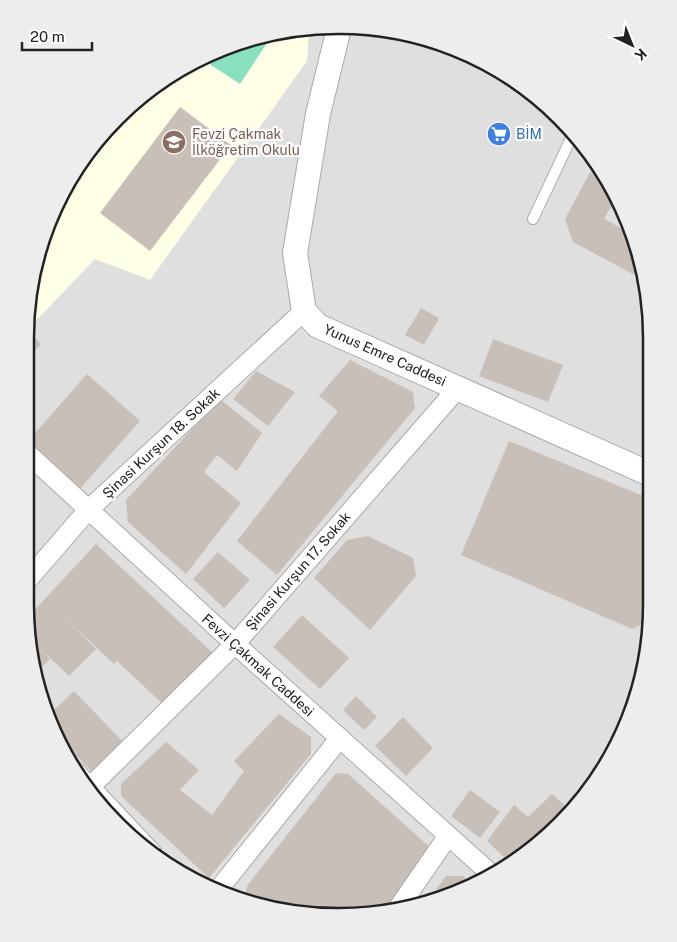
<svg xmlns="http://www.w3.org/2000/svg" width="677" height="942" font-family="'Public Sans',sans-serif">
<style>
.residential{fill:#e0dfdf}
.education{fill:#ffffe5}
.pitch{fill:#88e0be}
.building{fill:#c7bfb8}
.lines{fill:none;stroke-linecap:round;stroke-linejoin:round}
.service-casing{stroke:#a9a9a9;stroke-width:12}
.minor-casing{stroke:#a9a9a9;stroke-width:21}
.tertiary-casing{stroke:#a9a9a9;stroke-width:26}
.service{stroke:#fff;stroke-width:10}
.minor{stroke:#fff;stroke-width:19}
.tertiary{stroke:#fff;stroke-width:24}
.labels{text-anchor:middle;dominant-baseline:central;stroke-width:4.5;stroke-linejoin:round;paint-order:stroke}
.education-label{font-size:14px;fill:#785e54;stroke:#fff;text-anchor:start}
.shop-label{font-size:14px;fill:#366cbe;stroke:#fff;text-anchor:start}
.street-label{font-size:14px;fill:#222;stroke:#fff}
.rim{fill:none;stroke:#222;stroke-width:2.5}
</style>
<rect width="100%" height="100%" fill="#f2efe9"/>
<!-- residential -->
<polygon class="residential" points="359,26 477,57 574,132 620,200 649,297 651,624 620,742 545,839 459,893 380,914 297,914 200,885 132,839 78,777 36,685 25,603 31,277 67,182 132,103 238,42"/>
<!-- education -->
<polygon class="education" points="309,32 307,61 150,280 95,259 30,327 31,277 67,182 132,103 238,42"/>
<!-- pitch -->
<polygon class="pitch" points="271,37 240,84 205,61 238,42"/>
<!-- building -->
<g class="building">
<polygon points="180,107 231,145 150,251 100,213"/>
<polygon points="595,163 617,196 604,219 630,233 644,280 573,242 565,219"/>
<polygon points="421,308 439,318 424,345 405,335"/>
<polygon points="30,333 41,344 30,355"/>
<polygon points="493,339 563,365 548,402 479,376"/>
<polygon points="350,360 413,392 415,408 277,575 237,541 338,411 319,396"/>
<polygon points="256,371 295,392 268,426 233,399"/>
<polygon points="87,374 140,421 77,492 28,448 28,441"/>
<polygon points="220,399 262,433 237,471 217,455 204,472 241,503 186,574 128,522 126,500"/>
<polygon points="509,441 651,499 651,620 632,629 461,555"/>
<polygon points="368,536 413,558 416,576 370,630 314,578 347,540"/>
<polygon points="96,544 215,655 166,707 117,661 114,664 62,616 96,649 69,676 42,650 50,659 34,674 27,618"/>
<polygon points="218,552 250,580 224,608 193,579"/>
<polygon points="302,615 349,658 320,689 273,647"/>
<polygon points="74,691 124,743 93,773 60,738 49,715"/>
<polygon points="356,696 377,717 364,730 343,710"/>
<polygon points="279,714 311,737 311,754 209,878 121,796 121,784 166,742 199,770 180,790 212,815 244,771 234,761"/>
<polygon points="403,717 433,748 406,776 375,746"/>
<polygon points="336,773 348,774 433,850 385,913 380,914 297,914 245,899 247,886"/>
<polygon points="470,790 500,812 480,838 451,816"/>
<polygon points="552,794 569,809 545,839 509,862 487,841 514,805 528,817"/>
<polygon points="446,876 463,876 473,884 459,893 427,902"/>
</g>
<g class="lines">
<!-- service casing -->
<g class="service-casing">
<polyline id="service" points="533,219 574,132"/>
</g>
<!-- minor casing -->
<g class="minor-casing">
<g id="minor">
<polyline points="28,454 235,644 490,873"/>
<polyline points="25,583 88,510 304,311"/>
<polyline points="75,771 152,853"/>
<polyline points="88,789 235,644 458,388"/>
<polyline points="218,890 340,738"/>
<polyline points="397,910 448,836"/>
</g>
</g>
<!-- tertiary casing -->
<g class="tertiary-casing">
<polyline id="tertiary" points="339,28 318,114 295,253 304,311 318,326 650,474"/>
</g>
<!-- service -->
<use href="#service" class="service"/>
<!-- minor -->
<use href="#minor" class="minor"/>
<!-- tertiary -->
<use href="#tertiary" class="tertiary"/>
</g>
<!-- icons -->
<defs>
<g id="supermarket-disc" transform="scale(1.25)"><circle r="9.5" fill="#3f7fe0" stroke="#fff"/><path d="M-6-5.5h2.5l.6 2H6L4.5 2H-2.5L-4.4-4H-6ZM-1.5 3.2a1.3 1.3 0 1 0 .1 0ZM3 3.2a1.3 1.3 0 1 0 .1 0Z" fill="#fff"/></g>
<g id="school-disc" transform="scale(1.25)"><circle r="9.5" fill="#8d6e63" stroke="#fff"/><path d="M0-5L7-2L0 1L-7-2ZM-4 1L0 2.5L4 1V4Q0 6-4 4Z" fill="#fff"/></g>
</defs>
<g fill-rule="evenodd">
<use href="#supermarket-disc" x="499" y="134"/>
<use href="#school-disc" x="174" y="142"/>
</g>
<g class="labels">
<!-- education labels -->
<g class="education-label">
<text x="192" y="134">Fevzi Çakmak<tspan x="192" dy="16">İlköğretim Okulu</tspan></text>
</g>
<!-- shop labels -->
<g class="shop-label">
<text x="516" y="134">BİM</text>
</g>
<!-- street labels -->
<g class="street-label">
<text transform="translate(385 355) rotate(24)">Yunus Emre Caddesi</text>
<text transform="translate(161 443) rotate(-43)">Şinasi Kurşun 18. Sokak</text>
<text transform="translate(298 571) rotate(-49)">Şinasi Kurşun 17. Sokak</text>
<text transform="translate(258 665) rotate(42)">Fevzi Çakmak Caddesi</text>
</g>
</g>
<!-- crop -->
<path d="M0 0H677V942H0ZM338 34H339A304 304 0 0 1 643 338V604A304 304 0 0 1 339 908H338A304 304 0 0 1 34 604V338A304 304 0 0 1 338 34Z" fill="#ededed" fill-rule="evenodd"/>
<path class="rim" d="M338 34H339A304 304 0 0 1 643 338V604A304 304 0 0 1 339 908H338A304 304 0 0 1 34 604V338A304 304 0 0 1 338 34Z"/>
<!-- north arrow -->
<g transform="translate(632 45) rotate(137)" stroke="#ffffff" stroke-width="4" paint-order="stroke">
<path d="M0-4L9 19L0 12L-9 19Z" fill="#222222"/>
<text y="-8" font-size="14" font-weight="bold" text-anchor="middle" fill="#222222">K</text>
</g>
<!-- scale -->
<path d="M22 42v8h70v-8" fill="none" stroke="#222222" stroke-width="2.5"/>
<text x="30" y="42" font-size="15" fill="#222222" stroke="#ffffff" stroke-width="4" paint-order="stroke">20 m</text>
</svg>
